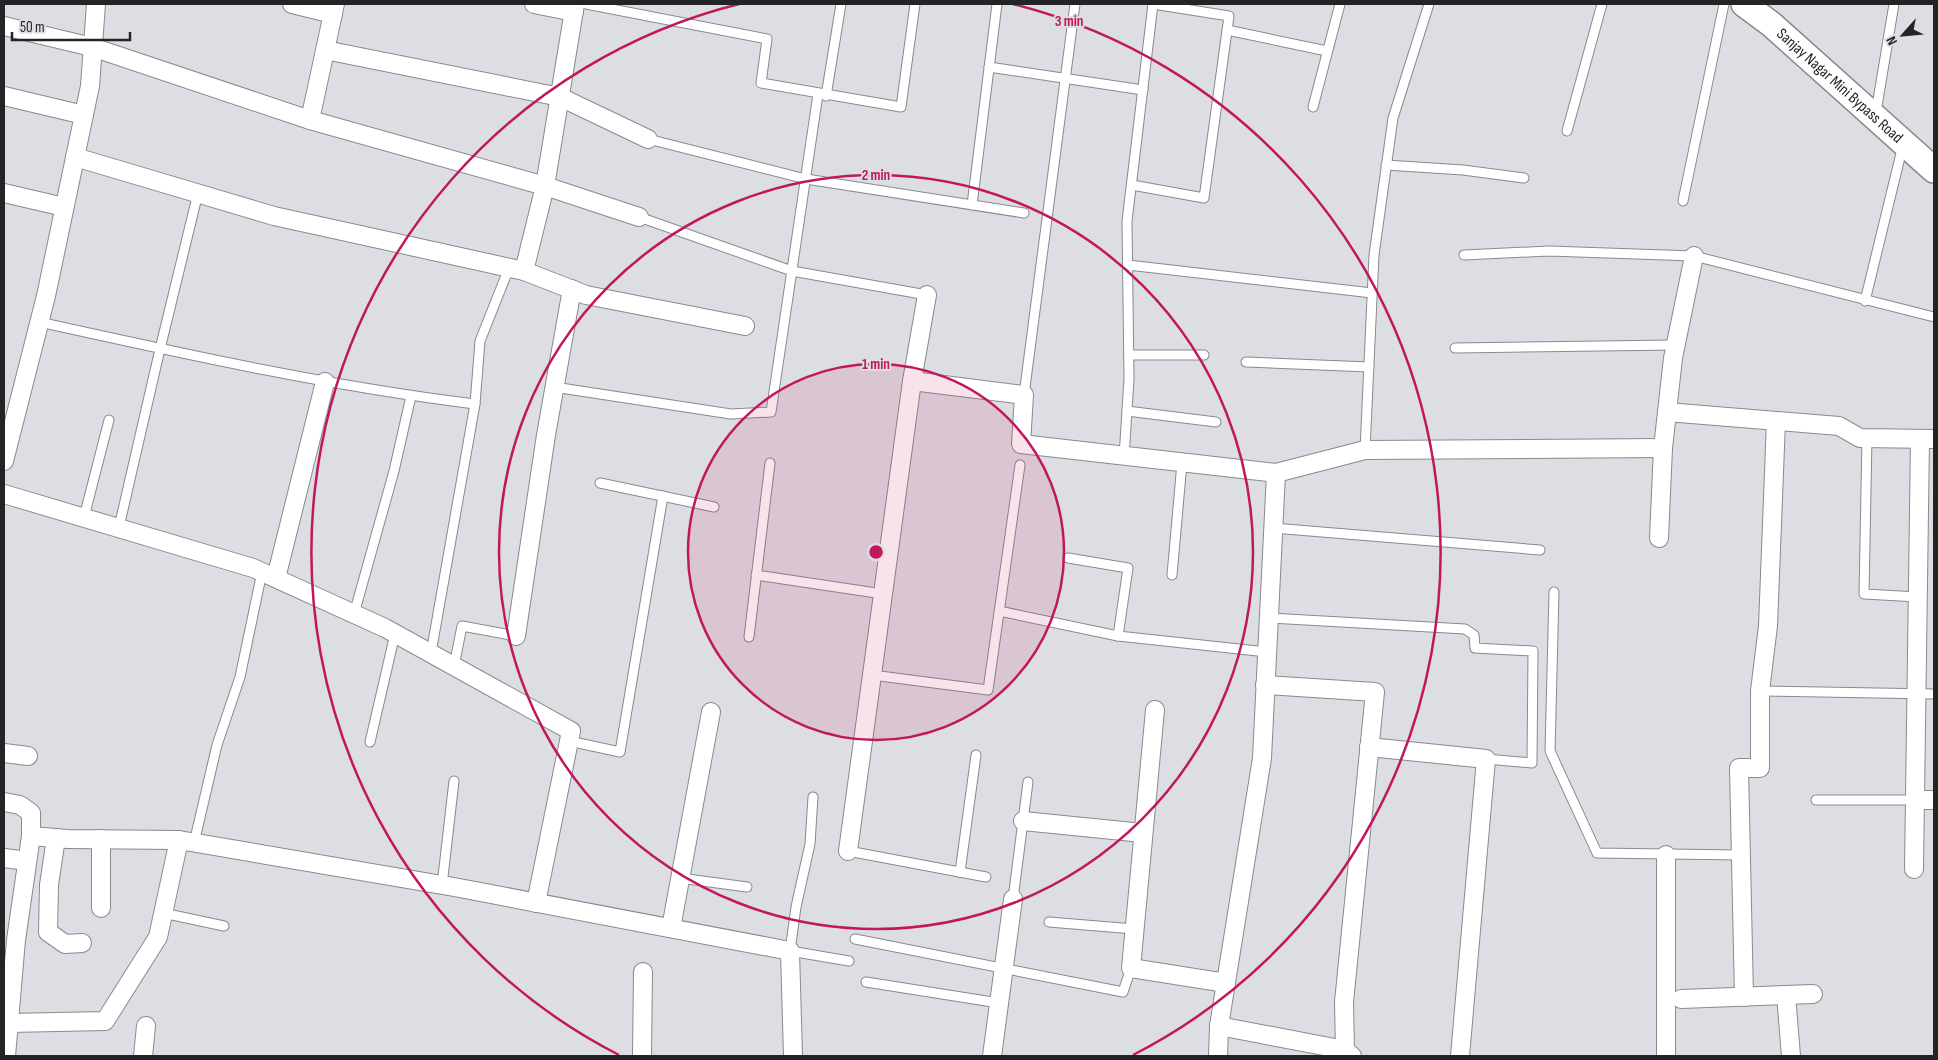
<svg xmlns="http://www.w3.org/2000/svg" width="1938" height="1060" font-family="'Sofia Sans Condensed',sans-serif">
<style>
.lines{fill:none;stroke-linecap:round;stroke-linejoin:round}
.lane-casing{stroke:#888a8e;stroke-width:11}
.street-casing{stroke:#888a8e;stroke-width:20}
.secondary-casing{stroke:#888a8e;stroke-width:28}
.lane{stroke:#fff;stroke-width:9}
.street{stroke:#fff;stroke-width:18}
.secondary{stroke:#fff;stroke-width:25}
.ring{fill:none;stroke:#c2185b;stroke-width:2.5}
.labels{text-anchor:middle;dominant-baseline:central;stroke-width:4;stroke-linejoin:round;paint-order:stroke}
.street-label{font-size:16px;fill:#232426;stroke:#dcdee3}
.centre{fill:#c2185b;stroke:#dcdee3;stroke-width:2.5}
.ring-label{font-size:15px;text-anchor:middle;font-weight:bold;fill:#c2185b;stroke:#dcdee3;stroke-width:4;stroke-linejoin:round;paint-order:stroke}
</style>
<rect width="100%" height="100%" fill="#dcdee3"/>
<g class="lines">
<!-- lane casing -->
<g class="lane-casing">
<g id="lane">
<polyline points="586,4 767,39 761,83 901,107 915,4"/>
<polyline points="1227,30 1327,51"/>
<polyline points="989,67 1143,90"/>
<polyline points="826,96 841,4"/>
<polyline points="1313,107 1340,4"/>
<polyline points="1876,112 1894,4"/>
<polyline points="1567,131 1602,4"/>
<polyline points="648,139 806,179 1024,213"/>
<polyline points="1386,165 1463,170 1524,178"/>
<polyline points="1132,185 1204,198 1229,16 1153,4"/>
<polyline points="1683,201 1724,4"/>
<polyline points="972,205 997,4"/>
<polyline points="639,217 792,271 927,295"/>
<polyline points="1464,255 1549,251 1694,256 1934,317"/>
<polyline points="1128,265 1372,293"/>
<polyline points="1865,301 1903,145"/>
<path d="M39,322C184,354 328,386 475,404"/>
<polyline points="1455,348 1676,345"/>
<polyline points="1129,355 1204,355"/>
<polyline points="1246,362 1369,367"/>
<polyline points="554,387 731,414 771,412 818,94"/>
<polyline points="1024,395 1075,4"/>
<polyline points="1127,411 1216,422"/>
<polyline points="1867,438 1864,594 1918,597"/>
<polyline points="1365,450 1374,255 1393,118 1429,4"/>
<polyline points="1124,457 1129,379 1127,221 1153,4"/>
<polyline points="600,483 714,507"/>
<polyline points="84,517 109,420"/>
<polyline points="119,527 160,349 198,193"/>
<polyline points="1273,528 1540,550"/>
<polyline points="1068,558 1128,568 1118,636"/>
<polyline points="756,575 883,594"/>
<polyline points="1172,575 1182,463"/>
<polyline points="1554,592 1550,751 1597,853 1741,855"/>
<polyline points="999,611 1118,636 1267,652"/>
<polyline points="354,614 394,471 411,396"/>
<polyline points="1269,618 1465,629 1474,635 1475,648 1533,651 1532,763 1486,759"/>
<polyline points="749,637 770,463"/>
<polyline points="431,653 475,404 480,341 509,268"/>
<polyline points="454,666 462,626 516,636"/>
<polyline points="872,675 988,690 1020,465"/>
<polyline points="1760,691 1934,694"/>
<polyline points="569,741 620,752 663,496"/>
<polyline points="370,742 395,634"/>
<polyline points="813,797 810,844 796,907 790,951 849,961"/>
<polyline points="1816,800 1915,800"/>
<polyline points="194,843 217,745 240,677 262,572"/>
<polyline points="848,851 986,877"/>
<polyline points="960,872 976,755"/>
<polyline points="680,878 747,887"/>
<polyline points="442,885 454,781"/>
<polyline points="1013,899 1028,782"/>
<polyline points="163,913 224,926"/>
<polyline points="1049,922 1134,929"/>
<polyline points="855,939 1123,992 1131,968"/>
<polyline points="866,982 999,1003"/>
</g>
</g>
<!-- street casing -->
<g class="street-casing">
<g id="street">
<polyline points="292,4 333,14"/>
<polyline points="534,4 574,12"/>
<polyline points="4,26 92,47 310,120 545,186 639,217"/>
<polyline points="325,50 560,97 648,139"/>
<polyline points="4,96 84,115"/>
<polyline points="310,120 335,4"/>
<polyline points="75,157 274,216 524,271 586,295 745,326"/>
<polyline points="4,193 64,207"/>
<polyline points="524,271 545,186 575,4"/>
<polyline points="912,381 1024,395 1021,444 1276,473 1365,450 1663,448"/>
<polyline points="1667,412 1839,426 1860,438 1934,439"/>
<polyline points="4,461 46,296 90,86 96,4"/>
<polyline points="4,494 253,568 385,628 571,731 536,903"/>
<polyline points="1659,538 1663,448 1673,358 1694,256"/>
<polyline points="276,578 325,382"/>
<polyline points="516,636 546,435 572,289"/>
<polyline points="1265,685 1375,692 1344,1002 1345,1050 1352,1056"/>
<polyline points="1155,710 1131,968 1226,983"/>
<polyline points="1369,747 1486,759 1460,1056"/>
<polyline points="4,753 28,756"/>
<polyline points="1915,800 1934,800"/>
<polyline points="4,802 20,805 31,813 31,836 16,940 6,1056"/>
<polyline points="1023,821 1143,833"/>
<polyline points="31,836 68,839 179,840 454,887 790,951 793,1056"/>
<polyline points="56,838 49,885 48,932 65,944 82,943"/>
<polyline points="848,851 912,381 927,295"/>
<polyline points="1666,855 1666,1056"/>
<polyline points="4,858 27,861"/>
<polyline points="1914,869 1920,439"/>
<polyline points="101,908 101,839"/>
<polyline points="671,928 711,712"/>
<polyline points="1786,995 1791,1056"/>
<polyline points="1744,997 1739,768 1760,768 1760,691 1768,626 1776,421"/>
<polyline points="1681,999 1813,994"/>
<polyline points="9,1023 105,1021 158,937 179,840"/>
<polyline points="1219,1026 1345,1050"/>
<polyline points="143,1056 146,1026"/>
<polyline points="642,1056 643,972"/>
<polyline points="992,1056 1013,899"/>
<polyline points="1218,1056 1219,1026 1262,758 1276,473"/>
</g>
</g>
<!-- secondary casing -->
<g class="secondary-casing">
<g id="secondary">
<path id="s1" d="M1744,4L1771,24L1934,170"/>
</g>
</g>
<!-- lane -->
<use href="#lane" class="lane"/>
<!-- street -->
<use href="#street" class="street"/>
<!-- secondary -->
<use href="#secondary" class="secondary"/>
</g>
<!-- distance rings -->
<circle cx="876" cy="552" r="188" fill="#c2185b" fill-opacity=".12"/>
<g class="ring">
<circle cx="876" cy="552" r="188"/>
<circle cx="876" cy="552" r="377"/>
<path d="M619 1055A565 565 0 0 1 739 4M1013 4A565 565 0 0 1 1133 1055"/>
</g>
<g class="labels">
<!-- street labels -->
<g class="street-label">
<text stroke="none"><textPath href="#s1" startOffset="126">Sanjay Nagar Mini Bypass Road</textPath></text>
</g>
</g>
<circle cx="876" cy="552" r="8" class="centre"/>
<g class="ring-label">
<text x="1069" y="26">3 min</text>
<text x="876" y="180">2 min</text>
<text x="876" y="369">1 min</text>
</g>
<!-- border -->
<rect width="1938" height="1060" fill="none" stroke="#232426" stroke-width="10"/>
<!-- north arrow -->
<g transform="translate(1903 35) rotate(243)" stroke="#dcdee3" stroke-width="4" paint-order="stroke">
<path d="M0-4L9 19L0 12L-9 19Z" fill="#232426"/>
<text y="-8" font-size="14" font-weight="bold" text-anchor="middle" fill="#232426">N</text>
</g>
<!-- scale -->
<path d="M12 32v8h118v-8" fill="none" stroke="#232426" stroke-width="2.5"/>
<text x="20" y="32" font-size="15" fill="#232426" stroke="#dcdee3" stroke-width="4" paint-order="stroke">50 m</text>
</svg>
